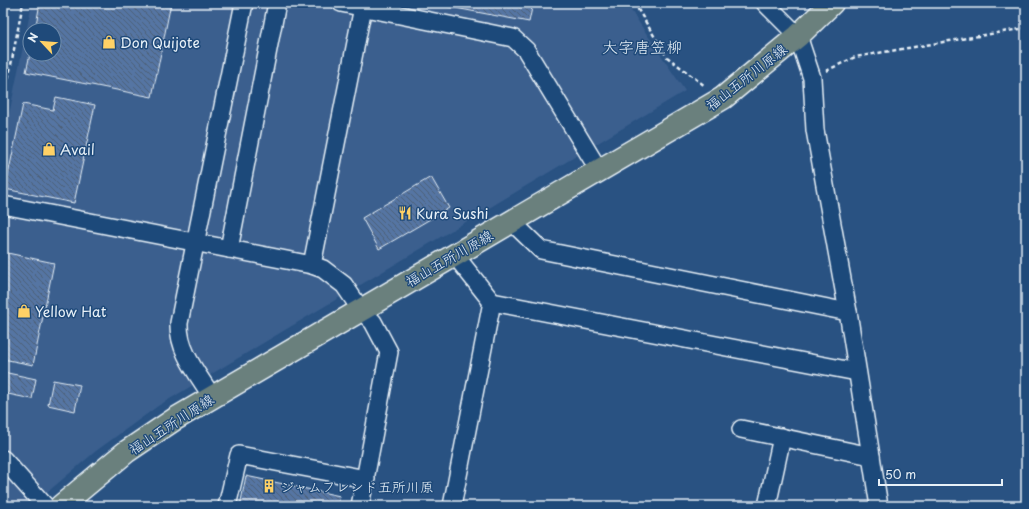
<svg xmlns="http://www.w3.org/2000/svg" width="1029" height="509" font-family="'Playpen Sans','Klee One',sans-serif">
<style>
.built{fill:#3a5f8e;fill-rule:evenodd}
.building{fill:url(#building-back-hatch);stroke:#e8f1f8}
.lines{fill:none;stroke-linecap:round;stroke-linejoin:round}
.minor-casing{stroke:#e8f1f8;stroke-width:20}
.major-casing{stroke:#e8f1f8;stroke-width:25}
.path{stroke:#e8f1f8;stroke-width:2.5;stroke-dasharray:4 3;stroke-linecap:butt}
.minor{stroke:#1f4a7a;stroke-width:17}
.major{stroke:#6a807d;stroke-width:22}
.labels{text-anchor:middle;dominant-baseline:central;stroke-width:3;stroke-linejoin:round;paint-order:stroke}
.poi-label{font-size:14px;fill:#e8f1f8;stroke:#1f4a7a;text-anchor:start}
.street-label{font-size:14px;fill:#e8f1f8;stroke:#1f4a7a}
.quarter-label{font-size:16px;fill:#e8f1f8;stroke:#1f4a7a}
</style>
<defs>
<pattern id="building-back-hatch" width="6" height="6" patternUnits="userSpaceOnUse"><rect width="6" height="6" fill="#5474a3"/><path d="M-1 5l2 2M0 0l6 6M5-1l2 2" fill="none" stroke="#4d5e76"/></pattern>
</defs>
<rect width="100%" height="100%" fill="#295282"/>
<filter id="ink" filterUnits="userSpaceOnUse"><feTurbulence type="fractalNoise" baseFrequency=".025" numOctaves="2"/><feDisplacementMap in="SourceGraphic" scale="8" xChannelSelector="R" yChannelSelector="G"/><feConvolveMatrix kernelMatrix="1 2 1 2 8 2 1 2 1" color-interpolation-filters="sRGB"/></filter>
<g filter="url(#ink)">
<!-- built -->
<path class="built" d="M32,3H626L685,91L158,406L96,451L31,506H3V144ZM30,30H54V54H30Z"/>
<!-- building -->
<g class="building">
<polygon points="40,3 171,3 152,97 26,72 30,54 54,54 54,30 35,30"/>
<polygon points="429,3 533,3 529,22"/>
<polygon points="56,97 95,105 74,203 5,189 23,104 53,110"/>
<polygon points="431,177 449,208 379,249 362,218"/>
<polygon points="3,252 54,263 33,365 3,359"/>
<polygon points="3,372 36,379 32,399 3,393"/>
<polygon points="53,380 80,385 75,411 48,405"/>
<polygon points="246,476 340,496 338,506 240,506"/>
</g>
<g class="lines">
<!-- minor casing -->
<g class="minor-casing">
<g id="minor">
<polyline points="341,3 513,38 526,50 600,172"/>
<polyline points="765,3 798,36 812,78 815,130 848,312 879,506"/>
<polyline points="3,205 312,265 323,269 344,285 361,310 373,322 389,352 360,506"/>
<polyline points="513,223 541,250 848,312"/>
<polyline points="229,249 277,3"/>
<polyline points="454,254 492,302 857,372"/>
<polyline points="312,265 363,7"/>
<path d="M212,397C198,374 178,351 179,323L244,3"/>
<polyline points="741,429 871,456"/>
<polyline points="3,459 45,506"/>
<polyline points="227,506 239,455 366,479"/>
<polyline points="452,506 492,302"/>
<polyline points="767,506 782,437"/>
</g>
</g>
<!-- major casing -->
<g class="major-casing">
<polyline id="major" points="61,506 126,452 175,419 723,98 798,36 832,3"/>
</g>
<!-- path -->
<g class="path">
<polyline points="634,3 667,57 705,86"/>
<polyline points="826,71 855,57 1026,28"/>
<polyline points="3,106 23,3"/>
</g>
<!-- minor -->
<use href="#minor" class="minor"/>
<!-- major -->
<use href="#major" class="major"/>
</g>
</g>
<!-- icons -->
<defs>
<g id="shop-bare" transform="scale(1.08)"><path d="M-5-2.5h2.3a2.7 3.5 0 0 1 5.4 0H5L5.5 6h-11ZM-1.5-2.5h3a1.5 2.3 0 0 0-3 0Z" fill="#ffd166" stroke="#1f4a7a" stroke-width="2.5" paint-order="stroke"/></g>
<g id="restaurant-bare" transform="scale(1.08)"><path d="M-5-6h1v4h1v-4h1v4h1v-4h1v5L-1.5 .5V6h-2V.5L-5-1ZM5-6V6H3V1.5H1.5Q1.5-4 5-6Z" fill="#ffd166" stroke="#1f4a7a" stroke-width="2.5" paint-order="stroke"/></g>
<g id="building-bare" transform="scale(1.08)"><path d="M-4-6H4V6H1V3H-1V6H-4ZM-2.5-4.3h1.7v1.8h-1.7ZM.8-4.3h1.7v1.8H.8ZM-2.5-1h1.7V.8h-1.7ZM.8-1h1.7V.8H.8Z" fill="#ffd166" stroke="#1f4a7a" stroke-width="2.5" paint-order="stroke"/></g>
</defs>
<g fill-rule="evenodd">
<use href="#shop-bare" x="109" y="42"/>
<use href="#shop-bare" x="49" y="149"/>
<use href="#restaurant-bare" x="405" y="213"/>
<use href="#shop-bare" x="24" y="311"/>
<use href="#building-bare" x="269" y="486"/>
</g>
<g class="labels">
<!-- poi labels -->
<g class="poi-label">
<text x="120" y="42">Don Quijote</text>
<text x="60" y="149">Avail</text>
<text x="416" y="213">Kura Sushi</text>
<text x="35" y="311">Yellow Hat</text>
<text x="280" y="486">ジャムフレンド五所川原</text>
</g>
<!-- street labels -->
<g class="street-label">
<text transform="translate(746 77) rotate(-38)">福山五所川原線</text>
<text transform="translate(449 258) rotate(-30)">福山五所川原線</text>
<text transform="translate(171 424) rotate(-33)">福山五所川原線</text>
</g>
<!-- quarter labels -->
<g class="quarter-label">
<text x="642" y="46">大字唐笠柳</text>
</g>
</g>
<!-- margin -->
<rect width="1029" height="509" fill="none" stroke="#1f4a7a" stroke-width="16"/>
<rect x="8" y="8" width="1013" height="493" fill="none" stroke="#e8f1f8" stroke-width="1.5" filter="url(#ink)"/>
<!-- north arrow -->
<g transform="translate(42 42) rotate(296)"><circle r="19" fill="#1f4a7a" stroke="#6f8dac"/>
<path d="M0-3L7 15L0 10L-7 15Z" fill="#ffd166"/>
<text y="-6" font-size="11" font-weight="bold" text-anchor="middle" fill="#e8f1f8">N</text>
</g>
<!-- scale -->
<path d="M879 479v6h123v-6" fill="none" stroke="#e8f1f8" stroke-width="2"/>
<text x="885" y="479" font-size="12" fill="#e8f1f8" stroke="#1f4a7a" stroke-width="3" paint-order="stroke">50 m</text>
</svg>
